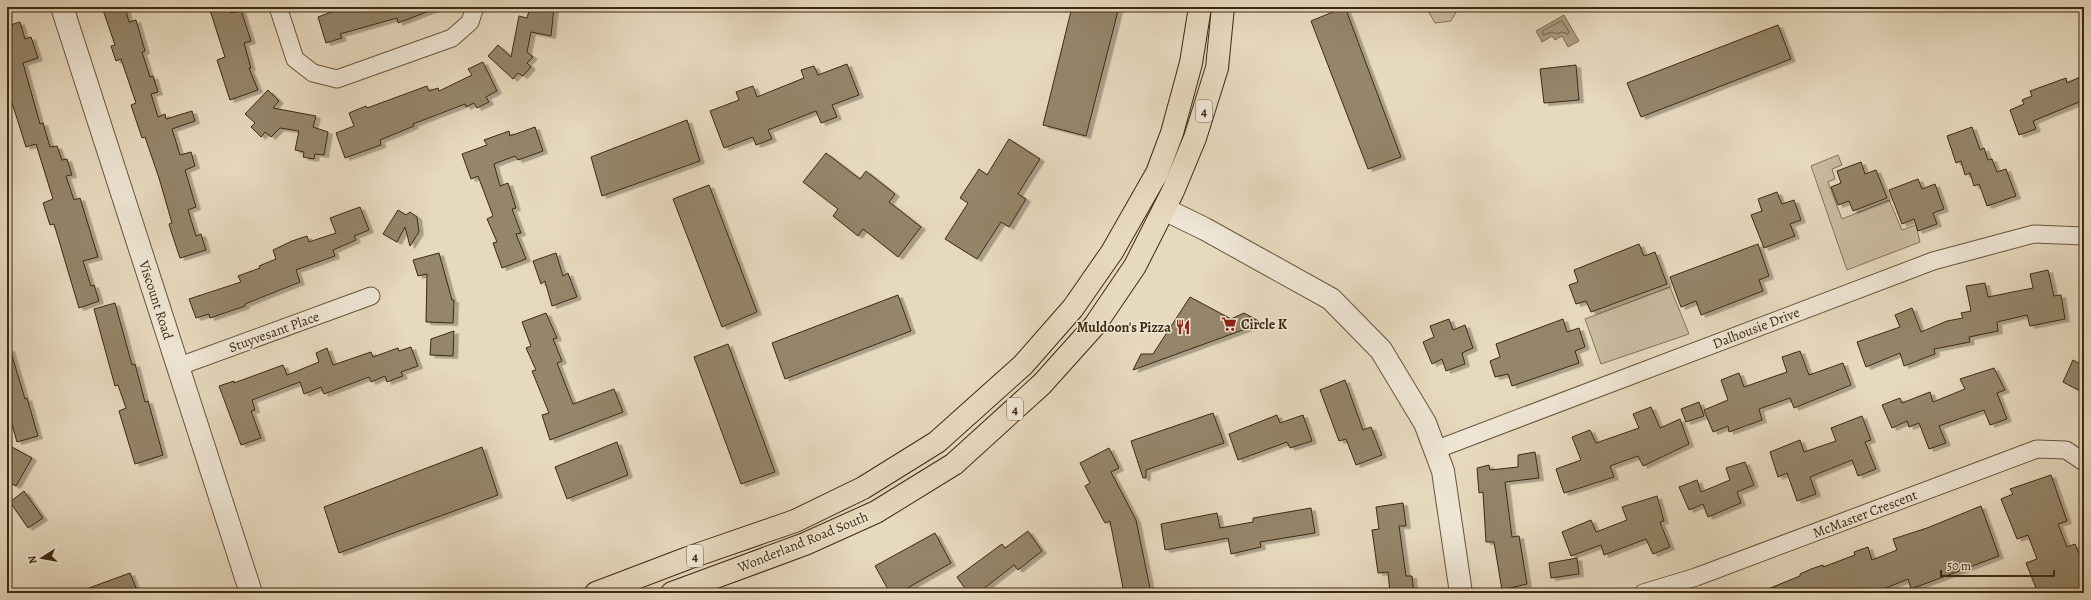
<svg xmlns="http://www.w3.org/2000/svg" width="2091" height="600" font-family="Alegreya,serif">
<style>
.green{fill:#cabba0;stroke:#847258}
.water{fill:#ad9d82;stroke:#806f54}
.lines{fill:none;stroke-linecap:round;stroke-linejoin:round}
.shore{stroke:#756348;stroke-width:1}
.building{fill:#95856a;stroke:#3d290f;filter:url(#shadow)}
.minor-casing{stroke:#68553b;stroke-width:19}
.tertiary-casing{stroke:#68553b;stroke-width:24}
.primary-casing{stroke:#3d290f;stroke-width:24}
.minor{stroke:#efe6d5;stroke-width:17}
.tertiary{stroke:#efe6d5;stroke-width:22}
.primary{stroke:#e7d9be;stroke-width:22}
.labels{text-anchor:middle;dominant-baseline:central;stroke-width:3;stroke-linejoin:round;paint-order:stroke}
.shield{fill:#efe6d5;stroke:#72624a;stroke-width:1}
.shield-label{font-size:13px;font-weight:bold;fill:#3d290f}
.street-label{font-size:14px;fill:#3d290f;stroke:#efe6d5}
.poi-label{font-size:14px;font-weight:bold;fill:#3d290f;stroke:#efe6d5;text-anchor:start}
</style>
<defs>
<filter id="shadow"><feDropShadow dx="4.5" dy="2.5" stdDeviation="0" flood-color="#0004"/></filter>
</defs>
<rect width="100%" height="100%" fill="#e7d9be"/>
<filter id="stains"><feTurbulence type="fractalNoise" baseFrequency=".005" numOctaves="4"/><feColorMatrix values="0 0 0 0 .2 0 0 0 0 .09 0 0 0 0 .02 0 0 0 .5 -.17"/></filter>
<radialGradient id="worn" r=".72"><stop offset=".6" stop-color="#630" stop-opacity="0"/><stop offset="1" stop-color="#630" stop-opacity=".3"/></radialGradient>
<!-- green -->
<g class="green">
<polygon points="1426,7 1459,7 1451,21 1435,23"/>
<polygon points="1838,155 1842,165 1832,169 1835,179 1828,182 1842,219 1889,200 1902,230 1916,225 1920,242 1847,270 1811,166"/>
<polygon points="1670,287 1689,334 1601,364 1585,319"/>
</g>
<!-- water -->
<polygon class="water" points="1564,15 1579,41 1568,47 1562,36 1555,40 1552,36 1542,42 1536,31"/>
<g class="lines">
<!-- shore -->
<polygon class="shore" points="1562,21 1569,32 1568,34 1562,32 1557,34 1552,32 1543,35 1543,31"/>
</g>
<!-- building -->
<g class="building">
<polygon points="102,7 125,7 129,22 136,20 145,51 142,52 150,77 153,76 158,92 151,94 158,117 165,114 166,119 192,111 195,121 172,129 180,155 191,152 195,166 185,170 196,207 188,210 196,236 201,234 206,250 180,258 171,231 169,224 172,223 159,178 145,137 142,138 131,105 136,103 121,59 116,61 111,46 115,45"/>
<polygon points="209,7 229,7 231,13 241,10 251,41 244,43 251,68 249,68 258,90 230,100 217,60 225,57"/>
<polygon points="339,7 437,7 437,8 398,23 397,18 340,34 342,38 326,43 318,17 340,9"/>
<polygon points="530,7 554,7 551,36 531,32 527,52 533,57 527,63 531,67 523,76 518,73 513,79 488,56 498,45 511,57 519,16 527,18"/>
<polygon points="1072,7 1119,7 1086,136 1043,125"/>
<polygon points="1345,7 1401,157 1368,169 1311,21"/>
<polygon points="20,22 25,39 31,37 38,58 23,63 40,124 43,123 50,147 57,146 62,160 67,159 72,175 66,176 74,200 80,198 98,257 83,261 91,286 94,285 99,301 79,308 54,224 50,225 43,203 53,199 36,144 26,147 7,87 7,26"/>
<polygon points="1778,25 1791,59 1641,117 1627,83"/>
<polygon points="483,62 497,91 486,97 489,102 477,108 474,103 466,107 465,104 413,124 414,126 380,140 381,145 345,158 336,133 354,126 349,113 366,106 367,108 427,86 429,91 438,88 439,91 472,75 468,69"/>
<polygon points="847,64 859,95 832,105 837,117 821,123 816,111 768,130 772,139 756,145 753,137 724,148 710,111 739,100 736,92 753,86 757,97 804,78 801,70 814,66 818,75"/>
<polygon points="1576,65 1579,100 1544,103 1540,69"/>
<polygon points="2080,77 2084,88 2084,100 2033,121 2036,129 2019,135 2010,110 2024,104 2022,100 2032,96 2030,91 2066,78 2067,83"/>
<polygon points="268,90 279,101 273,108 316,116 313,127 328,132 324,155 315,154 314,159 303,157 304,152 295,150 299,131 280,128 271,137 265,132 261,137 251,127 255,123 245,114"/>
<polygon points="687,120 700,161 602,196 591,157"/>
<polygon points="535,127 543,151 518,160 515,156 494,164 500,186 508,183 516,208 512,209 521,233 516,234 526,259 502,268 493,243 497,242 487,219 493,216 478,176 471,179 462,154 487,145 484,140 509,131 510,136"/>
<polygon points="1972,127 1980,150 1984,148 1988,160 1992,159 1997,172 2006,169 2016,196 1987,206 1979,184 1974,186 1970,173 1965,175 1961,161 1956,163 1947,136"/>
<polygon points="1009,139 1040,159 1018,194 1026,199 1009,227 1001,222 977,259 945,239 968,203 960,198 979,169 987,175"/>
<polygon points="826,153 860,179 866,171 895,194 889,202 921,227 898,257 863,229 858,236 833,216 838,209 803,182"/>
<polygon points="1861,162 1865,174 1876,170 1887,198 1853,211 1849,201 1838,205 1831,187 1841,183 1837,171"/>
<polygon points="1918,179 1922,189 1935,184 1944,209 1933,213 1937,224 1918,231 1914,219 1902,224 1889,190"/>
<polygon points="709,185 757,312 722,327 673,199"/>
<polygon points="1777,192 1782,204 1794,200 1801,220 1790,224 1795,236 1764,248 1751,215 1762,211 1758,199"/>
<polygon points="360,207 369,230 354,236 356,240 333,250 335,256 296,270 300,282 245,304 245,306 210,318 209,314 196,318 189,299 241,282 238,276 260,268 259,266 276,259 273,250 292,241 307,236 309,242 336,233 330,218"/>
<polygon points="398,210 406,215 410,212 417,217 419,232 410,246 405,227 397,242 383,234"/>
<polygon points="1639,244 1644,256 1655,252 1667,284 1591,312 1586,301 1576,304 1569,285 1578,282 1574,270"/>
<polygon points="1758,244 1769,276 1759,280 1763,291 1701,315 1696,301 1681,307 1670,277"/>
<polygon points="439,253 452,300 454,300 453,323 426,322 427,274 418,276 413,260"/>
<polygon points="556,253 563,276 568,273 577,297 552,306 545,281 541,284 533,261"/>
<polygon points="2048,270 2054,296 2061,295 2065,319 2030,326 2027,315 1997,322 1998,331 1969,337 1970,342 1934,349 1935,354 1904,366 1900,353 1866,367 1857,342 1900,327 1895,315 1912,308 1921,332 1947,321 1963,318 1961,313 1971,311 1966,286 1985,283 1988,297 2033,288 2030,274"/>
<polygon points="898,295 911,331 785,379 772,343"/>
<polygon points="1190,297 1231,319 1244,313 1262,323 1133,370 1141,354 1153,354"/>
<polygon points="115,303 132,365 135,364 145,402 148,401 163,455 135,464 119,411 126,408 118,385 115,386 94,309"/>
<polygon points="546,313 557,338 553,339 562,361 557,363 573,404 614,389 623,412 550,440 542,415 549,413 532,371 536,370 526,348 531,346 522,322"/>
<polygon points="1449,319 1453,330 1465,325 1473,348 1462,353 1465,364 1446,371 1442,359 1432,364 1423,342 1434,337 1430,326"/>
<polygon points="1563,319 1567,332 1579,328 1585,347 1575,351 1579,363 1512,386 1508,374 1495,377 1490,361 1500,357 1496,344"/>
<polygon points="454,331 453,356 430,355 431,339"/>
<polygon points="728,344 775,472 741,484 694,357"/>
<polygon points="411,347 418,366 401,372 403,376 387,382 385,376 371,382 369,377 324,394 321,387 304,394 300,382 252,400 255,410 251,411 261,438 241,445 219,386 234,381 234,383 283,365 287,375 319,362 316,353 327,348 333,365 371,352 373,357 398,348 399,351"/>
<polygon points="7,349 10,349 25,399 27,398 38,436 17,442 7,407"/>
<polygon points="1800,351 1809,375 1843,363 1851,385 1794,408 1790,398 1759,409 1762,420 1729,432 1728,426 1713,432 1704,410 1728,400 1721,380 1739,373 1744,387 1787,372 1782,357"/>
<polygon points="2073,360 2084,366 2084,393 2063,382"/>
<polygon points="1994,368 2005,390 1997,393 2007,419 1990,425 1984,410 1939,426 1946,443 1929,449 1919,423 1909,427 1907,421 1892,428 1882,405 1900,398 1902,403 1930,392 1933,402 1965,389 1960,379"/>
<polygon points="1345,380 1363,430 1371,427 1382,455 1356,465 1346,439 1339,441 1320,390"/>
<polygon points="1699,402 1704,416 1686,422 1681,409"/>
<polygon points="1651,407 1660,428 1680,419 1689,444 1643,466 1638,456 1610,466 1614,477 1564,493 1556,469 1581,460 1572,437 1590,430 1596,443 1639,428 1633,414"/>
<polygon points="1213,413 1224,443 1146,470 1146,478 1143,478 1131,441"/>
<polygon points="1277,415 1280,423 1303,415 1312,441 1290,448 1287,442 1238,460 1229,434"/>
<polygon points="1862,416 1871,440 1865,442 1876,469 1858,476 1852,460 1810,477 1816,494 1797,501 1787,473 1778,477 1770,452 1800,440 1804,452 1836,441 1831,428"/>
<polygon points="617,442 628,475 567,499 555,467"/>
<polygon points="12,447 32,458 16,486 7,481 7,457"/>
<polygon points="482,447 498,495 339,553 324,507"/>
<polygon points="1109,448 1119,468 1111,472 1136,520 1151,593 1124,593 1110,521 1105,523 1085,486 1090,483 1080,463"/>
<polygon points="1535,452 1539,478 1505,482 1512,537 1519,536 1527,584 1502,590 1494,542 1486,542 1483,492 1479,493 1477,468 1489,465 1490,470 1518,467 1518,455"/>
<polygon points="1745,462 1754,485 1737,492 1741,503 1708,517 1703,504 1689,510 1679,487 1697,480 1701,492 1730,480 1726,468"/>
<polygon points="2051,475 2067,521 2058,524 2067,547 2075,544 2084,566 2084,591 2079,593 2038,593 2026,563 2037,559 2028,535 2017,539 2001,499 2013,494 2010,489"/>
<polygon points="24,491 43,518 28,528 10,502"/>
<polygon points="1657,496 1664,521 1660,522 1670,547 1653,554 1646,539 1604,555 1601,545 1571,556 1562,532 1591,520 1596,532 1627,520 1622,507"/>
<polygon points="1403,503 1406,526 1399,526 1406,576 1412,576 1414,593 1390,593 1388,572 1378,573 1372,530 1379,529 1376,507"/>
<polygon points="1981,506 1999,556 1911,589 1908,579 1881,590 1882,593 1758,593 1800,576 1800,574 1811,569 1823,565 1823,567 1855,555 1854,552 1868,547 1872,560 1897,550 1893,539 1927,528"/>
<polygon points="1311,508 1315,533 1260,542 1261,547 1231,554 1228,538 1165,550 1161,524 1217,513 1220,528 1253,522 1253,518"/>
<polygon points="1028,531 1042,551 1018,570 1014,565 978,593 968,593 957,577 1002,544 1005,548"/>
<polygon points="935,533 951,563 899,593 890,593 875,566"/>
<polygon points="1577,558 1579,574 1551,578 1549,563"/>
<polygon points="130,573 138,593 79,593 78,592"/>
</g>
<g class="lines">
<!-- minor casing -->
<g class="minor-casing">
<g id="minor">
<polyline points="278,7 295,59 313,73 337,79 452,38 470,22 475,7"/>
<polyline points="177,367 371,296"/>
<polyline points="1435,450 1933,261 2034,234 2084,236"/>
<polyline points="1643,593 1696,577 2037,449 2066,450 2084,462"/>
</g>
</g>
<!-- tertiary casing -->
<g class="tertiary-casing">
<g id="tertiary">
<polyline points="62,7 251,593"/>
<polyline points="1164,209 1205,229 1331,299 1381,350 1425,423 1443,471 1461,593"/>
</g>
</g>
<!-- primary casing -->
<g class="primary-casing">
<g id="primary">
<polyline points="596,593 688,558 795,521 863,488 937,442 1023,365 1073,308 1112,252 1157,173 1172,133 1191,63 1200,7"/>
<polyline points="672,593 805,544 876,512 954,464 1042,384 1095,325 1135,266 1173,191 1195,138 1217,68 1223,7"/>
</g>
</g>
<!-- minor -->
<use href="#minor" class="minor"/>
<!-- tertiary -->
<use href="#tertiary" class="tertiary"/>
<!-- primary -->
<use href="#primary" class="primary"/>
</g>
<!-- icons -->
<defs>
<g id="supermarket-bare" transform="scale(1.2)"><path d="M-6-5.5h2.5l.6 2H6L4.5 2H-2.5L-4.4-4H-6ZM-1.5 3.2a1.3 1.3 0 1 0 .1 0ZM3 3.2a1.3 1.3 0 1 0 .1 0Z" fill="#8f2418" stroke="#efe6d5" stroke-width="2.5" paint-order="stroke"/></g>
<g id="restaurant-bare" transform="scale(1.2)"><path d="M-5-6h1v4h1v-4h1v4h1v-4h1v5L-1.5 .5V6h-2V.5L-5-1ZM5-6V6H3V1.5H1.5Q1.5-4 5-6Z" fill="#8f2418" stroke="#efe6d5" stroke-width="2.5" paint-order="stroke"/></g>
</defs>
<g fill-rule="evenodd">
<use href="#supermarket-bare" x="1229" y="324"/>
<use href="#restaurant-bare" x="1183" y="327"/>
</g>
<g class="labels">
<!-- shield labels -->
<g class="shield">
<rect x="1196" y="100" width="16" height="22" rx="3"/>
<rect x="1007" y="398" width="16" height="22" rx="3"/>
<rect x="687" y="545" width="16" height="22" rx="3"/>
</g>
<g class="shield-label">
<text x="1204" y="111">4</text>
<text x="1015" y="409">4</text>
<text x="695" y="556">4</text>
</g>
<!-- street labels -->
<g class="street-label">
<text transform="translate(156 300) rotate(72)">Viscount Road</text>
<text transform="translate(1756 328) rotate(-21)">Dalhousie Drive</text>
<text transform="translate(274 332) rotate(-20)">Stuyvesant Place</text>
<text transform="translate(1865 514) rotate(-21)">McMaster Crescent</text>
<text transform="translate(803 542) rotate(-22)">Wonderland Road South</text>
</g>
<!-- poi labels -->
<g class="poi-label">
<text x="1241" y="324">Circle K</text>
<text x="1171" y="327" text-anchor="end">Muldoon's Pizza</text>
</g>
</g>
<!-- margin -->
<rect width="2091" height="600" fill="none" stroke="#e7d9be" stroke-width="24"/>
<rect x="8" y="8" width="2075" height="584" fill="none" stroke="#3d290f" stroke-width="2"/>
<rect x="12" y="12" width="2067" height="576" fill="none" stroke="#3d290f"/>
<!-- north arrow -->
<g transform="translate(42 558) rotate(259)" stroke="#efe6d5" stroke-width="3" paint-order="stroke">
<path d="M0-3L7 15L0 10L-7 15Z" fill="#3d290f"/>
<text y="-6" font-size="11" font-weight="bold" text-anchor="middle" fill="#3d290f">N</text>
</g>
<!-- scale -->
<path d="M1941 570v6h113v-6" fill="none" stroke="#3d290f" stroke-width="2"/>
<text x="1947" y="570" font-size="12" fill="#3d290f" stroke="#efe6d5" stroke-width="3" paint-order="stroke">50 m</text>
<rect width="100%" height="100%" filter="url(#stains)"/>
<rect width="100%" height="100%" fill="url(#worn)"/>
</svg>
